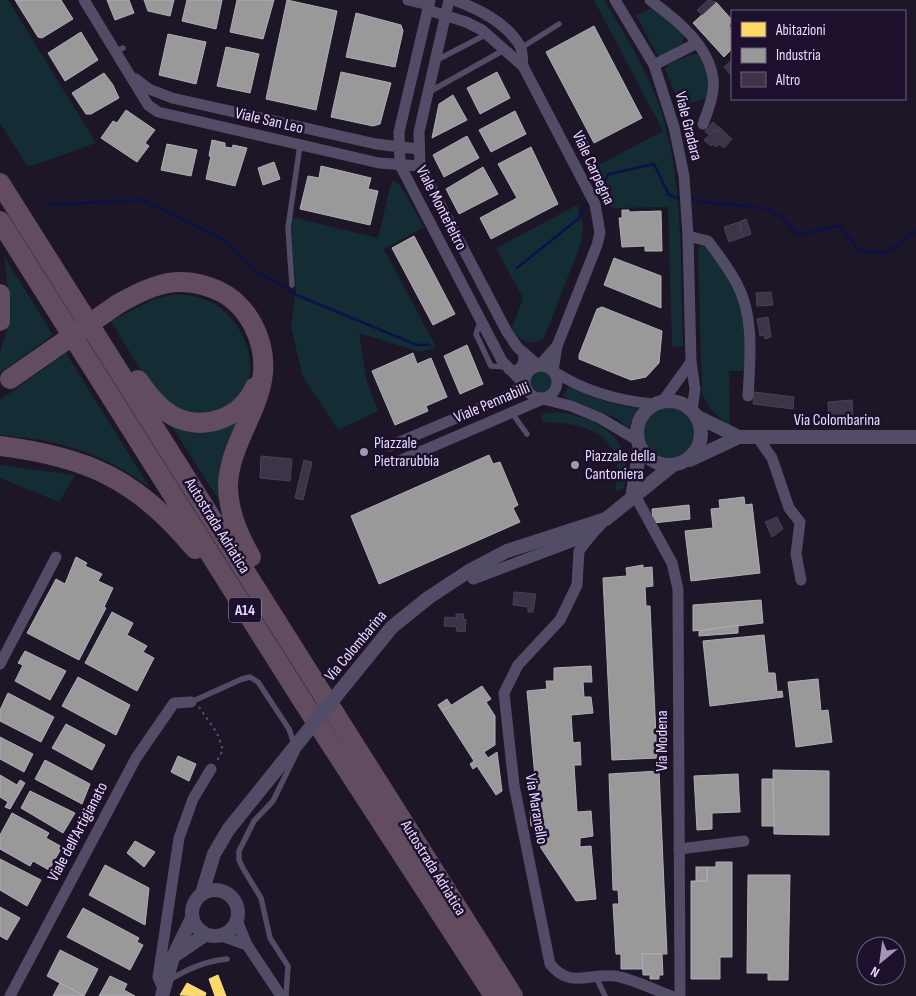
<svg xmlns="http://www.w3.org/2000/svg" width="916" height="996" font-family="'Sofia Sans Condensed',sans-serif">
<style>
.green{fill:#142c34}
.homes{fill:#ffd966;stroke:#f8da94}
.industry{fill:#999;stroke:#b1adb8}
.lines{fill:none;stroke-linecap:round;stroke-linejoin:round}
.stream{stroke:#0b1249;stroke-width:2.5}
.building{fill:#3d3447;stroke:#4b4158}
.path{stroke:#4f5668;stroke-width:2;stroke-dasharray:2.5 4;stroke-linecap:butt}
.service{stroke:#534c66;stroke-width:5.5}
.minor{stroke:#534c66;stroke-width:11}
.tertiary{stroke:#534c66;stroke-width:14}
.motorway{stroke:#624c60;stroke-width:20}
.tertiary-bridge{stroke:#534c66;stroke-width:14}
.motorway-bridge{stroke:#624c60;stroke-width:20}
.poi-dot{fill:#a196b3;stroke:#1c102c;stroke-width:2}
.labels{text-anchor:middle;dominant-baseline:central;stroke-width:5;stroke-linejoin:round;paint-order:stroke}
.shield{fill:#1c102c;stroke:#ab9ec0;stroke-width:1}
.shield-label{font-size:15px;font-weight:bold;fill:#e8dbff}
.street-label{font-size:16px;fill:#e8dbff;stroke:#1c102c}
.poi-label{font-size:16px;fill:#e8dbff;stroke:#1c102c;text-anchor:start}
</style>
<rect width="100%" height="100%" fill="#1d1626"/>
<!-- green -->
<g class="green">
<polygon points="0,0 8,0 96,143 28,167 0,123"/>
<path d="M594,0H604C624,32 642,62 656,97C685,171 680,268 683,346L672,347L668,207L612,208L593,168L663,131Z"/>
<polygon points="654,7 684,35 683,43 659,58 636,15"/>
<polygon points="693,54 698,54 708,75 706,99 680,106 665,69 669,64"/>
<polygon points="392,179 401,186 424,227 384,249 436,347 420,352 359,333 366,379 378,411 338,430 302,375 291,326 296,289 291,233 292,217 378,238"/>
<path d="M577,205L583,225L581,243L544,338C530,347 519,342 512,328L523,298L496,248Z"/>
<path d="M701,245L707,246C716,260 727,274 735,289C748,314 745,344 744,371H729L730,427L711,410L702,394L698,250Z"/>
<polygon points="4,256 53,335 0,373 0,352 7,328 10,305"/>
<path d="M176,294C190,295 203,297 216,305C256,331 269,401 210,413C197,416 182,412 171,404C147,387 127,346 111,321L154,299Z"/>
<path d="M66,353L150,488C103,452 58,440 0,435V400Z"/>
<circle cx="540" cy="382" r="11"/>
<path d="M568,386C591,395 613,407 638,407L628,428L616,418L563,397Z"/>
<circle cx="669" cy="432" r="26"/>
<path d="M558,412C601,418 636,440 624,488L615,491C629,437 588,422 542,422V414Z"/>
<polygon points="243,416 222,505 169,422"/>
<polygon points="0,465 75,475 59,502 0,478"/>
</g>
<!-- homes -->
<g class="homes">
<polygon points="218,975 226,996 215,996 209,979"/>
<polygon points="187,983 206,993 205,996 180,995"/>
</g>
<!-- industry -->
<g class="industry">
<polygon points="15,0 61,0 73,19 42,38 38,37"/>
<polygon points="107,0 129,0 134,13 115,20"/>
<polygon points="144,0 174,0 170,16 148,11"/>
<polygon points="187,0 222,0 216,29 182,21"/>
<polygon points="237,0 274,0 263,39 230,32"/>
<polygon points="287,0 337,11 316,110 266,99"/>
<polygon points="716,2 732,20 729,26 732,30 732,49 724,57 693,23"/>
<polygon points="356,13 401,25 403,31 395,67 346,57"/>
<polygon points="594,26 642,118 594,143 546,52"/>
<polygon points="81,32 98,60 65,81 48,53"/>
<polygon points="168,34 206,42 196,84 159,75"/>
<polygon points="226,47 259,54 250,93 217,86"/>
<polygon points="341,72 391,83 380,124 373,126 331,117"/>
<polygon points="497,72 510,98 480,114 467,88"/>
<polygon points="104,73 113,85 119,98 91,114 86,114 72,93"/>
<polygon points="453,95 467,120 432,138 439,104"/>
<polygon points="126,110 155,130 145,143 149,146 137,162 101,138 113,121 117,123"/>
<polygon points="515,111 526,134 491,152 479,130"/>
<polygon points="467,136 479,158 444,177 433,155"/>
<polygon points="585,138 590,148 584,151 579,141"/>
<polygon points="212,140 225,143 225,147 232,148 233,145 247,148 235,186 206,179 211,156 209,156"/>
<polygon points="167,144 197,150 191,176 161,170"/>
<polygon points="531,147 558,204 491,239 480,218 517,198 498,164"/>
<polygon points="274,162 280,179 263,185 258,168"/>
<polygon points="321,166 371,178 368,189 378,191 370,225 300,209 308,176 319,178"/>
<polygon points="483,167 498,194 459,214 446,189"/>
<polygon points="622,210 629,210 629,212 661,211 662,251 645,251 645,246 622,247 619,218 622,218"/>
<polygon points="414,236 455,314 433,325 392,248"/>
<polygon points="614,258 661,276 661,308 604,285"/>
<polygon points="602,307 662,331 659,363 646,377 631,380 579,359 579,355 597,309"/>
<polygon points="467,345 483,384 460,394 444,356"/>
<polygon points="413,353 417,364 431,358 447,397 426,406 428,411 395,425 372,371"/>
<polygon points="489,455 493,464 500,462 518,505 513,508 520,522 379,584 351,516"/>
<polygon points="744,497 745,505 752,504 760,573 691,581 685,531 713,528 711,509 720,508 719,500"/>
<polygon points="689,505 690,519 653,523 652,509"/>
<polygon points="76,557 87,563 85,566 102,574 98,581 113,588 104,607 106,608 79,660 27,633 56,579 65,584"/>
<polygon points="643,565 643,568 652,567 653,586 645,587 646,606 650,606 657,758 612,760 603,578 627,576 626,568"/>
<polygon points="761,600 763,623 693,631 693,605"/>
<polygon points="112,612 133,623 127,635 147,646 143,652 154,658 137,691 85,663"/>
<polygon points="738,625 738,633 699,636 699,631"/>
<polygon points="764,635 768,673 775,673 777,692 782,691 783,697 710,706 703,641"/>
<polygon points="25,651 66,671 50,700 15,681 23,665 18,663"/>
<polygon points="591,666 592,682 583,682 584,697 591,697 593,713 571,715 573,743 580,742 581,765 574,765 577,812 591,811 593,836 580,838 580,847 591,846 596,899 576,901 541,848 539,825 531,826 530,808 537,808 536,797 529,797 527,778 535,777 527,691 547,689 546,681 554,681 554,668"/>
<polygon points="78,677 130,705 116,735 62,706"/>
<polygon points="818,679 821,711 828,710 832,742 796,747 788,682"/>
<polygon points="482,686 491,699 486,702 495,716 495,745 484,752 488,758 497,752 502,791 496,795 477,766 473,769 470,764 474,761 442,711"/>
<polygon points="8,693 54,717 41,742 0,721 0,710"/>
<polygon points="447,699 451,705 442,711 438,705"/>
<polygon points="66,724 105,745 92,770 52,748"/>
<polygon points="0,737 33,754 24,772 0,759"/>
<polygon points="178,756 196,764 189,781 171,772"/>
<polygon points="45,760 90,784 82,804 35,779"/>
<polygon points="773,770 829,771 829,835 774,834"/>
<polygon points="659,771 667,954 642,954 643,969 621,969 621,954 616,954 613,904 619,904 618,890 613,890 609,774"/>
<polygon points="738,774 740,812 712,813 712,829 697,830 694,776"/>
<polygon points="0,775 17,785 20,780 25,783 10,809 5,807 8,802 0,797"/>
<polygon points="762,779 773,779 774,826 762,826"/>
<polygon points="30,791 75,813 63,833 21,808"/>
<polygon points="12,813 49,833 46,838 62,847 49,870 33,861 30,866 0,849 0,835"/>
<polygon points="135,841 155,852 144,867 127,853"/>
<polygon points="0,859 41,880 27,906 0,890"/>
<polygon points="716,862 732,862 732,957 720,957 720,979 691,979 691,881 707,881 707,867 716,867"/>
<polygon points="105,865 149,888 145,925 89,895"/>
<rect x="696" y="867" width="11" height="14"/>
<polygon points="748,875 790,875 788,980 768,980 768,973 747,973"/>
<polygon points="0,907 20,918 7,940 0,936"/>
<polygon points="83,908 139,938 137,942 143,945 130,970 67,937"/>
<polygon points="60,950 98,969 84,996 47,976"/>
<polygon points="642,954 662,954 663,975 659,975 659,979 650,979 650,975 643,975"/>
<polygon points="110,976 127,984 124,990 135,996 99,996"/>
<polygon points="60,983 83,995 82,996 53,996"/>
</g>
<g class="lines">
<!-- stream -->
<g class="stream">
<polyline points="595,194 609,174 654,164 669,195 683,200"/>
<polyline points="689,200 768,209 779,215 798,235 839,226 860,251 886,253 916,231"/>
<polyline points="45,205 142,200 225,240 258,272 299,296 417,345 430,345"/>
<polyline points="517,268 578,219 590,201"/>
</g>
</g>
<!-- building -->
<g class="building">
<polygon points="708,0 716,2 702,15 697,10"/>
<polygon points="732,60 732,76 724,67"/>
<polygon points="713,122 721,129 718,132 716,129 710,136 705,131"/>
<polygon points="716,129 718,132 721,129 732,139 724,148 719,144 716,147 712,144 711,146 704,140"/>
<polygon points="746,219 751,234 743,237 739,222"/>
<polygon points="739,222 743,237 729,242 724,227"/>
<polygon points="771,292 773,305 757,306 756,293"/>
<polygon points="768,317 771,337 765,339 764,335 760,336 757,319"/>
<polygon points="754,392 794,397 793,409 753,404"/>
<polygon points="852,400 853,417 829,418 828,402"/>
<polygon points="261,456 292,459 290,481 260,478"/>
<polygon points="304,460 312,462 303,500 295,498"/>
<polygon points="777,517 783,529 772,537 765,522"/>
<polygon points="514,592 536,594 533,612 528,612 528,607 513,605"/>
<polygon points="456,614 464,614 463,619 466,620 465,632 456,631 457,627 444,626 445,617 456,618"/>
</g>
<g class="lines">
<!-- path -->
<polyline class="path" points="199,707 217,733 223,750 217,761"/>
<!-- service -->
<g class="service">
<polyline points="521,48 559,24"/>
<polyline points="116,51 123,48"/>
<polyline points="437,60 487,34"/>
<polyline points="429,92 504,50"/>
<polyline points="292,285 288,228 300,145"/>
<polyline points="480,322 476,334 491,366 506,367"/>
<polyline points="512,413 527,434"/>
<polyline points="191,702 242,679 250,677 258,682 289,729 297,752 273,801 254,821 239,851 239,860 244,870 261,898 270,938 288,966 286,996"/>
<polyline points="596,977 605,996"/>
<path d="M169,980C188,969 205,961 227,959"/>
</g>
<!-- minor -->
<g class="minor">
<polyline points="84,0 148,105 158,112 379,163 420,166"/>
<polyline points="408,0 429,5"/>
<path d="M449,0L419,132L420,166L507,332L518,348L539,366L557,346L553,371C584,391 618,401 655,404"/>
<path d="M454,0C479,9 506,22 520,46C523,51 522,60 523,66"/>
<polyline points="615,0 654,65 674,127 684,176 688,236 691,362 695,389 692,410"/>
<path d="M650,0C676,19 709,45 713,79C715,94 708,110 703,124"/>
<polyline points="428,10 466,22 482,30 523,66 595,204 600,233 597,245 557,346"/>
<polyline points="654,65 697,43"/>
<polyline points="136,79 149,89 172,98 376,144 418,149"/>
<path d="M688,236L708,241C718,254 728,268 736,282C755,316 750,359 748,396"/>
<circle cx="541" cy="382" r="16"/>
<path d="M509,369L516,371C524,366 524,362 524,353"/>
<polyline points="663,401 691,362"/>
<polyline points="758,438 772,458 789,508 800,522 796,554 801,580"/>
<polyline points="390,446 508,396 524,384 502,361 400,165 399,132 430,0"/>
<polyline points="399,461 543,399 571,406 600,418 637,440"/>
<polyline points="632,498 638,501 672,563 678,589 680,996"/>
<path d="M606,519L592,534L579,551L577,585L560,620L518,665L504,693L514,785L550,964C570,989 589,973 615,976C634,979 654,990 671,996"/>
<polyline points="473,579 592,534"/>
<polyline points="0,664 56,557"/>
<polyline points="679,849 744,841"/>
<polyline points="237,920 247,945 281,996"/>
<polyline points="222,936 247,945"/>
<polyline points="164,991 158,977 179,838 193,799 211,769"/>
<polyline points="10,996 136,758 174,703 191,702"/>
</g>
<!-- tertiary -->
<g class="tertiary">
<circle cx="669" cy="433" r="32"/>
<polyline points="698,417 739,437 916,437"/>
<polyline points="690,460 739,437"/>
<polyline points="632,498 640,448"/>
<polyline points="353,675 392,627 428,598 469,571 507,551 606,519 673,465"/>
<circle cx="215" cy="913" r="23"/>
<polyline points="202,893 214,854 228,830 281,764"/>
<polyline points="174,956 205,935"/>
<polyline points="162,996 173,957 192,918"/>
</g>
<!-- motorway -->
<g class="motorway">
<polyline points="0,183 513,996"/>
<polyline points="0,221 304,703 494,996"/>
<polyline points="0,294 0,321"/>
<path d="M118,304C153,284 180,273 219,291C234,298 245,310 253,325C286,388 230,429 228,485C228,511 238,535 251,557"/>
<path d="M138,380C147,393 158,408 173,416C204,432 241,418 255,387"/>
<path d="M0,446C88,457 138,480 195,549"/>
</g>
<!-- tertiary-bridge -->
<polyline class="tertiary-bridge" points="281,764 353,675"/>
<!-- motorway-bridge -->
<polyline class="motorway-bridge" points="10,379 118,304"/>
</g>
<!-- markers -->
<g class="poi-dot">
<circle cx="364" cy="452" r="5"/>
<circle cx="575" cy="465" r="5"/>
</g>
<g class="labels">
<!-- shield labels -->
<rect class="shield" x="229" y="597.5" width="32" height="25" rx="4"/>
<g class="shield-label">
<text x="245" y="610">A14</text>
</g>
<!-- street labels -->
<g class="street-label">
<text transform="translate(269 121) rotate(13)">Viale San Leo</text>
<text transform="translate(688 126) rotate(76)">Viale Gradara</text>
<text transform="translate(593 168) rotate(65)">Viale Carpegna</text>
<text transform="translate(441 208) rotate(63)">Viale Montefeltro</text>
<text transform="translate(492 403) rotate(-23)">Viale Pennabilli</text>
<text x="837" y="420">Via Colombarina</text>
<text transform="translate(217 526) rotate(58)">Autostrada Adriatica</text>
<text transform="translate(356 646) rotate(-50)">Via Colombarina</text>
<text transform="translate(662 741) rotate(-90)">Via Modena</text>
<text transform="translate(536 809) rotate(80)">Via Maranello</text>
<text transform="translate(78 832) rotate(-62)">Viale dell'Artigianato</text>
<text transform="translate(433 868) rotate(58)">Autostrada Adriatica</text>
</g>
<!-- poi labels -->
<g class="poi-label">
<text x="374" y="443">Piazzale<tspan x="374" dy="18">Pietrarubbia</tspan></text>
<text x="585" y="456">Piazzale della<tspan x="585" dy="18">Cantoniera</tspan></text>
</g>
</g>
<!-- legend -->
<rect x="731" y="10" width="175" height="90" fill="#1c102c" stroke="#6e6180"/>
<rect x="741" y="22" width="25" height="15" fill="#ffd966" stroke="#6e6180"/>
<text x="776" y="35" font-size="15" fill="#e8dbff">Abitazioni</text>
<rect x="741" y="48" width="25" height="15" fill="#999999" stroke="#6e6180"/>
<text x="776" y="60" font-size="15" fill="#e8dbff">Industria</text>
<rect x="741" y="72" width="25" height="15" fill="#3d3447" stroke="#6e6180"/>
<text x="776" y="85" font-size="15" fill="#e8dbff">Altro</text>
<!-- north arrow -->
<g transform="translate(881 961) rotate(209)"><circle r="24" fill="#1c102c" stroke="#6e6180"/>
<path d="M0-4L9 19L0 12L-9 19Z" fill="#a196b3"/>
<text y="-8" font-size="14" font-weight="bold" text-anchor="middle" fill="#e8dbff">N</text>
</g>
</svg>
